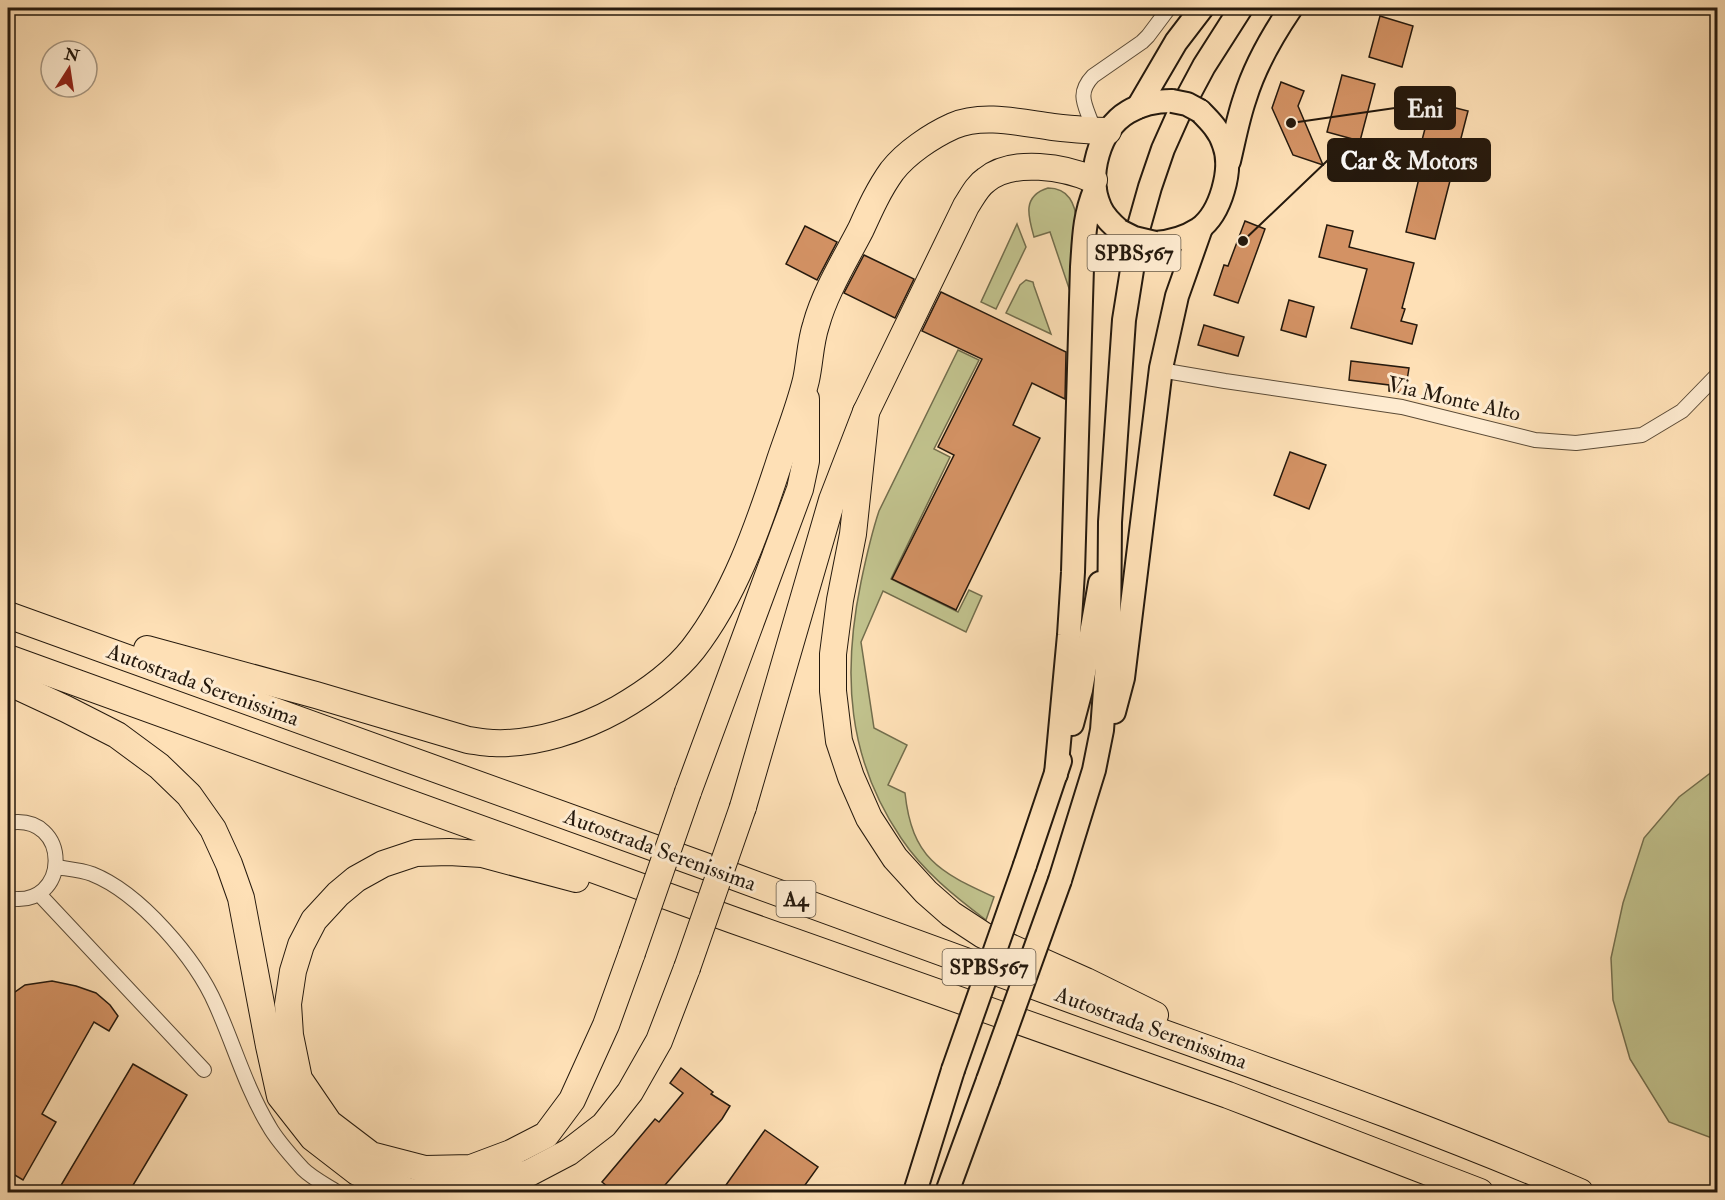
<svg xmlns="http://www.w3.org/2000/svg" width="1725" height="1200" font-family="'IM FELL Double Pica',serif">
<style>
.green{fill:#c1c28d;stroke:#736e4d;stroke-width:1.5}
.building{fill:#d39264;stroke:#25190d;stroke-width:1.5}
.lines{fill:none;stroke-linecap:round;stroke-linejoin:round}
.minor-casing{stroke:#5b4b37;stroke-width:16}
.trunk-casing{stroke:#25190d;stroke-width:26}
.motorway-casing{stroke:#25190d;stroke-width:28}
.minor{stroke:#feebd0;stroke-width:14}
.trunk{stroke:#fee0b6;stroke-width:22}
.motorway{stroke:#fee0b6;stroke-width:26}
.trunk-bridge-casing{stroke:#25190d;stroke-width:26;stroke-linecap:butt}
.motorway-bridge-casing{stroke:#25190d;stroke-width:28;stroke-linecap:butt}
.trunk-bridge{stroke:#fee0b6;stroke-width:22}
.motorway-bridge{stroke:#fee0b6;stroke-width:26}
.labels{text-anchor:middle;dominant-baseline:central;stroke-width:6;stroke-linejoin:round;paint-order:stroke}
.shield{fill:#feebd0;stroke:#665848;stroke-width:1.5}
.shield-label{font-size:21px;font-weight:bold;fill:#25190d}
.street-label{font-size:22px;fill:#25190d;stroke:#feebd0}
.leader{fill:none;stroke:#25190d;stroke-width:2}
.callout-dot{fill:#25190d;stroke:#feebd0;stroke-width:2}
.callout{fill:#25190d;stroke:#25190d;stroke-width:2}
.callout-label{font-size:24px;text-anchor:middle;font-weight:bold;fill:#fff}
</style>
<rect width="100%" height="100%" fill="#fee0b6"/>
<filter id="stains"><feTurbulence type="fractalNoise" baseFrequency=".00333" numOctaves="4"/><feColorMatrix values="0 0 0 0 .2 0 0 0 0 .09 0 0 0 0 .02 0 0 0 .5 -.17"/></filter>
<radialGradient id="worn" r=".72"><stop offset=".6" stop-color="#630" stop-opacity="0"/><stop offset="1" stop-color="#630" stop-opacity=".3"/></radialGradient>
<!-- green -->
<g class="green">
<path d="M1048,188C1069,188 1075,204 1077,222L1075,306L1050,232L1034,237C1028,216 1022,196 1048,188Z"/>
<polygon points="1017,224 1026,247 996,309 981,302"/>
<polygon points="1026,280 1033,282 1034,286 1051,334 1006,313 1020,285"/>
<path d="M958,350L979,360L934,449L950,457L891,579L958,612L969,590L982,596L966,632L883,591L861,642L874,728L907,745L888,785L905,793C912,858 939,872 994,897L986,920C954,896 923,871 901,838C847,758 842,674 861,582C866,558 871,535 879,511Z"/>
<polygon points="1717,768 1717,1140 1669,1122 1630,1059 1613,1000 1611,958 1623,903 1644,838 1679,797"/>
</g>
<!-- building -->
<g class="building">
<polygon points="1380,16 1413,26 1402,67 1369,57"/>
<polygon points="1342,75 1375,84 1360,141 1327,132"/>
<polygon points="1281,82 1304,91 1298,106 1323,165 1293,155 1272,108"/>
<polygon points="1432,102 1468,111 1435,239 1406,232 1427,145 1421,144"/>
<polygon points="1245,221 1265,229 1238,303 1214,295 1224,265 1228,266"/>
<polygon points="1327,225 1353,231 1349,247 1414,263 1402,308 1405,309 1401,321 1417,325 1412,344 1351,328 1367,269 1319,257"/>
<polygon points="805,226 837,242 817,280 786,264"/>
<polygon points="864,255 914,279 895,318 844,293"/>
<polygon points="941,292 1066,352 1065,399 1032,383 1013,425 1040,438 956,610 892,579 954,455 938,447 982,359 922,331"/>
<polygon points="1289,300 1314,307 1306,337 1281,330"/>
<polygon points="1204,325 1244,337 1238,356 1198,345"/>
<polygon points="1351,361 1409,368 1405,393 1389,391 1389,385 1349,380"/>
<polygon points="1290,452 1326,465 1309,509 1274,495"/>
<polygon points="52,981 76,986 96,993 110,1005 118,1016 109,1031 94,1022 42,1114 56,1122 23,1180 8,1171 8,997 25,985"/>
<polygon points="133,1064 187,1095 129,1192 57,1192"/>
<polygon points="681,1068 713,1092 711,1094 730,1106 722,1119 659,1192 614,1192 602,1182 655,1119 659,1122 683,1093 670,1083"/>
<polygon points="765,1130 818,1167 800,1192 721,1192"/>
</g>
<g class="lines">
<!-- minor casing -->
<g class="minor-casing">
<g id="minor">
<path d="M1094,131C1088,108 1074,96 1093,76L1142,42L1148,36L1169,8"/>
<polyline points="1161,368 1172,372 1225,381 1402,407 1535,440 1576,443 1642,435 1682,411 1718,374"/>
<path d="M8,823C72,812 71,910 8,898"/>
<path d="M56,867C68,869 81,870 92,874C140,893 196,959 216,1005C234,1045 246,1088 269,1126C276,1139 293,1158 303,1169C312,1178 326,1185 337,1192"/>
<polyline points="39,894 204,1070"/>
</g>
</g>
<!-- trunk casing -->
<g class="trunk-casing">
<g id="trunk">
<polyline points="1138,107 1176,42 1202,8"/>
<path d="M1229,161C1234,140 1238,118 1245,98C1255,65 1272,36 1291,8"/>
<path d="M1120,231C1112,224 1104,217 1100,207C1086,176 1099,129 1128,112C1141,104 1157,101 1172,101"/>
<path d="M1155,243C1171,242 1185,238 1199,229C1221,213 1233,169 1224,145C1220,131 1210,121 1200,111"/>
<polyline points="1114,712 1123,678 1161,368 1177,296 1201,228"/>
<polyline points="1072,724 1081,690 1100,583"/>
<path d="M1056,774L1069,635L1073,572L1082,267C1084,238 1084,217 1095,190"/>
<polyline points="1025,865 1060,761"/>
<polyline points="1060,880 1094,770 1102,730 1109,637 1110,522 1124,320 1139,226 1150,187 1163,149 1180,111 1204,66 1241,8"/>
<polyline points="915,1192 953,1070"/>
<polyline points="947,1192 988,1080"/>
</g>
</g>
<!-- motorway casing -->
<g class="motorway-casing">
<g id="motorway">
<polyline points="866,412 853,534 840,600 833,654 833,691 839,741 851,777 869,818 895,858 926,892 951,914 983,935 1086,981 1155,1015"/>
<path d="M8,615C353,740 700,863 1045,990C1224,1056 1405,1116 1580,1192"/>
<path d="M147,649L316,695L468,740C476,741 485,743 493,743C535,745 582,729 618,709C644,694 674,673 693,649C734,596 757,530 778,466C787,438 799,409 806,380C810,362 810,343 816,325C825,292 845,260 861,229C870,209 879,189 892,171C906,153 931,136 953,126C983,113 1022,123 1053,127C1071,129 1089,131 1108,131"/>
<polyline points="8,658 733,920 1228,1095 1480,1192"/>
<polyline points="8,682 66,709 117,735 159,766 189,795 213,829 229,864 241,898 269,1046 280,1096 313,1138 357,1172 410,1192"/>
<polyline points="688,792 800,489 806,461 806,399"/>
<path d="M743,807L832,500L866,412L966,206C972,197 977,186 986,180C1013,158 1065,167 1094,180"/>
<polyline points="576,879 482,854 449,852 416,853 383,864 356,879 338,894 314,920 301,945 293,971 288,1004 290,1035 299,1079 329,1123 371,1155 425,1169 471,1168 511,1153 546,1135 572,1100 606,1025 632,953"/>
<polyline points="416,1192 464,1191 529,1173 569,1152 604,1125 630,1092 659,1041 687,968"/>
</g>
</g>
<!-- minor -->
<use href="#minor" class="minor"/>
<!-- trunk -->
<use href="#trunk" class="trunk"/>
<!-- motorway -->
<use href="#motorway" class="motorway"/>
<!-- trunk-bridge casing -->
<g class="trunk-bridge-casing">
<g id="trunk-bridge">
<polyline points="1172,101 1187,104 1200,111"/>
<polyline points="1120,231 1134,238 1155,243"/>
<polyline points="953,1070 1025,865"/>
<polyline points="988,1080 1060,880"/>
</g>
</g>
<!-- motorway-bridge casing -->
<g class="motorway-bridge-casing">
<g id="motorway-bridge">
<polyline points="632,953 688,792"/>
<polyline points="687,968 743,807"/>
</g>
</g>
<!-- trunk-bridge -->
<use href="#trunk-bridge" class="trunk-bridge"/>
<!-- motorway-bridge -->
<use href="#motorway-bridge" class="motorway-bridge"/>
</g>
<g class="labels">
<!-- shield labels -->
<g class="shield">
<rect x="1087.5" y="235" width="93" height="36" rx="4.5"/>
<rect x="776.5" y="881" width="39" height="36" rx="4.5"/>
<rect x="942.5" y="949" width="93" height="36" rx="4.5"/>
</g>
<g class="shield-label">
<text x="1134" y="253">SPBS567</text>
<text x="796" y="899">A4</text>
<text x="989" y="967">SPBS567</text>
</g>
<!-- street labels -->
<g class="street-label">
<text transform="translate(1454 399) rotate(13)">Via Monte Alto</text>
<text transform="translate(203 685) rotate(20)">Autostrada Serenissima</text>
<text transform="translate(660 850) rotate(20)">Autostrada Serenissima</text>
<text transform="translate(1151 1028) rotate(20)">Autostrada Serenissima</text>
</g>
</g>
<!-- callouts -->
<path class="leader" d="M1291 123L1395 108M1243 241L1328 160"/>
<g class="callout-dot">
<circle cx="1291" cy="123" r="6"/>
<circle cx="1243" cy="241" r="6"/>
</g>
<g class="callout">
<rect x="1395" y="87" width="60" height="42" rx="6"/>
<rect x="1328" y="139" width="162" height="42" rx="6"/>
</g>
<g class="callout-label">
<text x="1425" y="117">Eni</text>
<text x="1409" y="169">Car &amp; Motors</text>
</g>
<!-- margin -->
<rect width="1725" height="1200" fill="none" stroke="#fee0b6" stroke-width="30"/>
<rect x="9" y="9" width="1707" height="1182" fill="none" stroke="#25190d" stroke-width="3"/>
<rect x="15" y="15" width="1695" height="1170" fill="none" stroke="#25190d" stroke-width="1.5"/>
<!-- north arrow -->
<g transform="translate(69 69) rotate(12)"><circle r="28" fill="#feebd0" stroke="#a79782" stroke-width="1.5"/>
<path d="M0-4.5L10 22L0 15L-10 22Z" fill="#8f2418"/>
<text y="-9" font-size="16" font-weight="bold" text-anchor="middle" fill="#25190d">N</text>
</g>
<rect width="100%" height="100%" filter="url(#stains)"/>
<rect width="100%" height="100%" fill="url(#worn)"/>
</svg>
